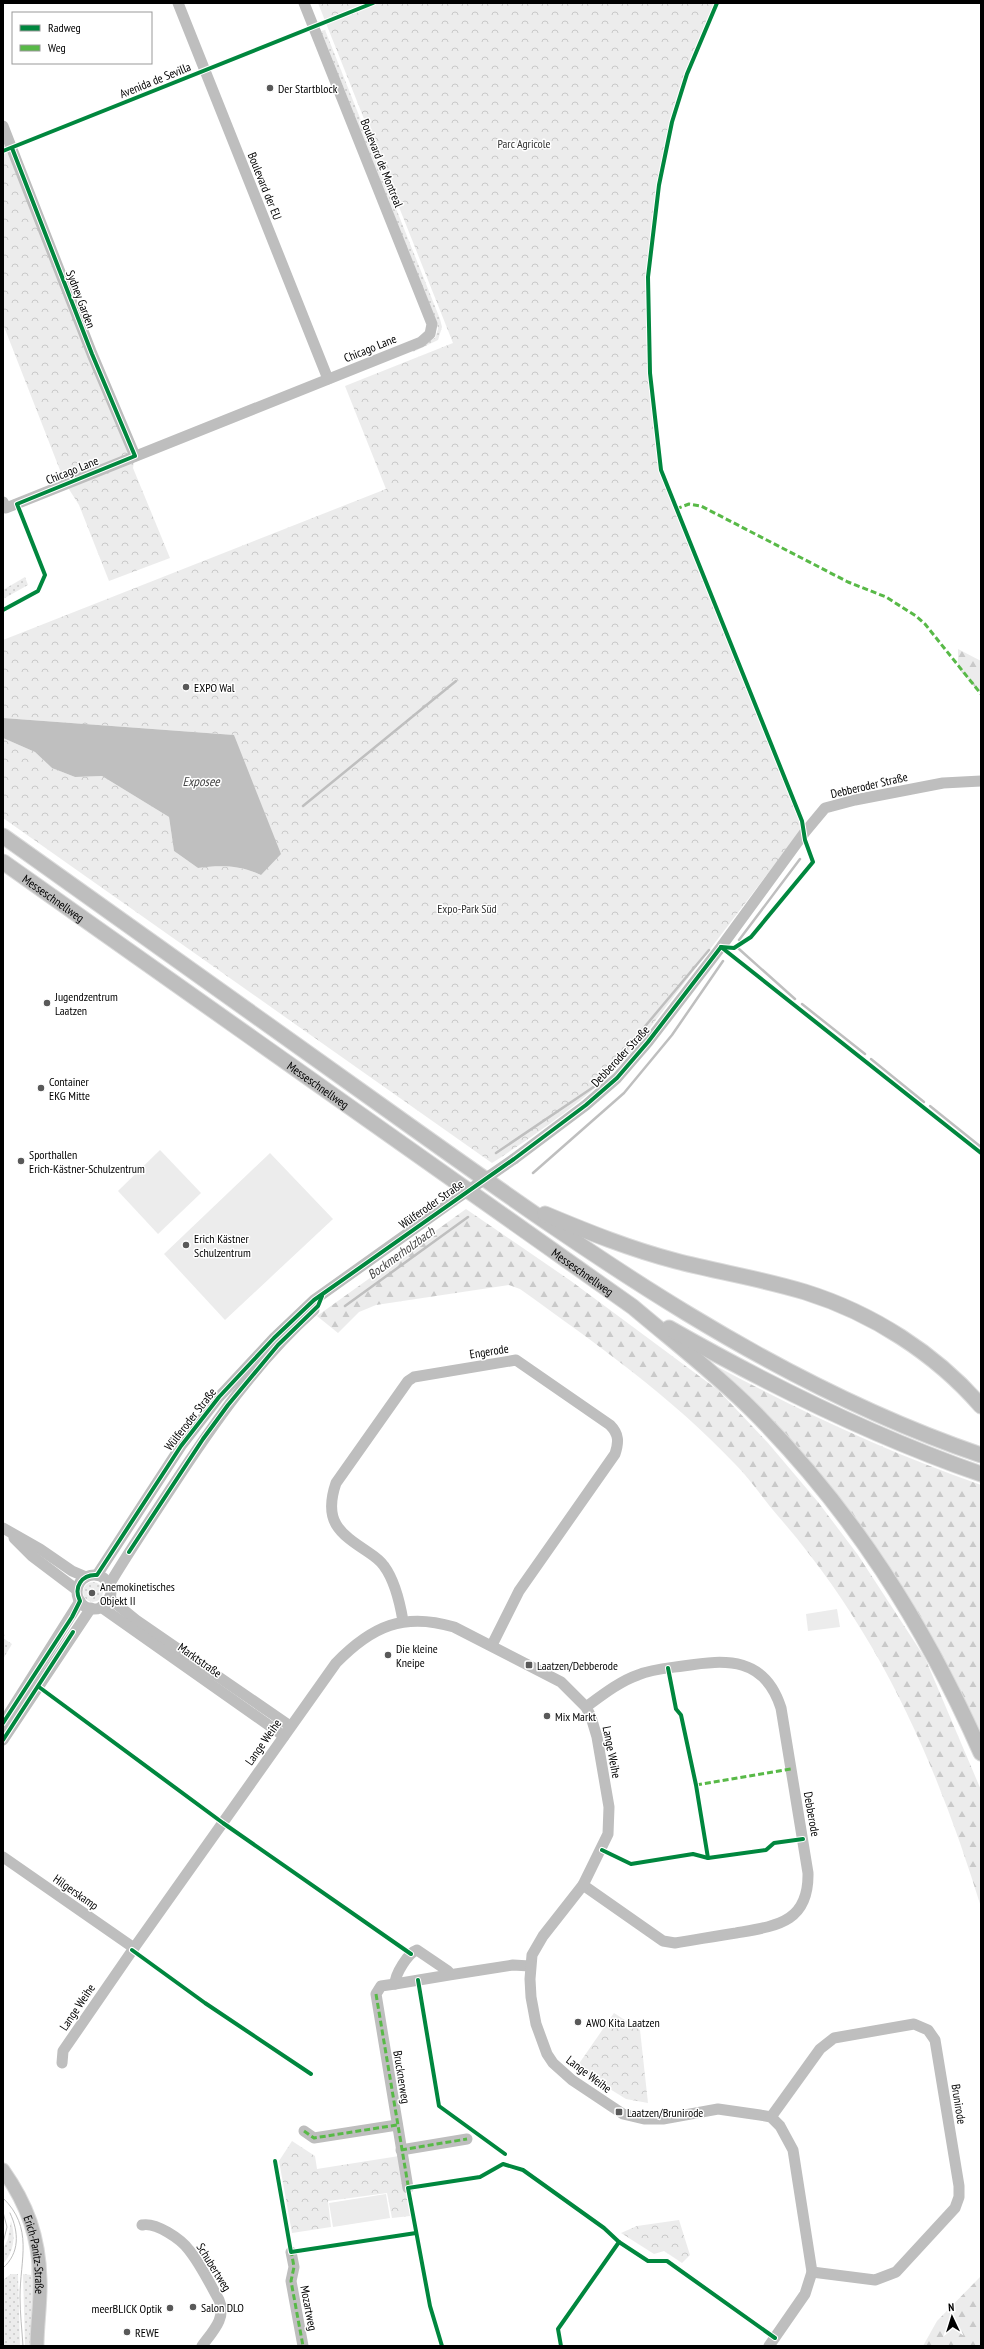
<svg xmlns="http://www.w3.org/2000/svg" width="984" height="2349" font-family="'PT Sans Narrow',sans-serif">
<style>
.grass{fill:url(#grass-dots)}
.forest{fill:url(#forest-firs)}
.park{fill:url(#park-crowns)}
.garden{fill:#ececec}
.water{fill:#bfbfbf}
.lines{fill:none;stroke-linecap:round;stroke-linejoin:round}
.stream{stroke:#bfbfbf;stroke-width:2.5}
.major-casing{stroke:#dbdbdb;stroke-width:15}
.highway-casing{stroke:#dbdbdb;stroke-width:17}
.minor{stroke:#bebebe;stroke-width:11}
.major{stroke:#bebebe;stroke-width:13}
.highway{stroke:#bebebe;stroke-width:15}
.tram{stroke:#bebebe;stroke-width:1}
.minor-bridge{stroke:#bebebe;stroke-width:11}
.quiet{stroke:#58b947;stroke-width:3;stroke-dasharray:6 3;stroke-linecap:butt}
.cycleway-casing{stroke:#fff;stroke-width:6}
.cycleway{stroke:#00873e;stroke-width:4}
.poi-dot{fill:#595959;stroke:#fff;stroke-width:1.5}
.labels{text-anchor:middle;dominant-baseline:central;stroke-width:3;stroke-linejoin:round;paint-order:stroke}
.street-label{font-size:12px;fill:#000;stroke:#fff}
.poi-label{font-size:12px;fill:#000;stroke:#fff;text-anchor:start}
.park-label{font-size:12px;fill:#333;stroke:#fff}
.water-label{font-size:13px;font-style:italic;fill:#444;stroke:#fff}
</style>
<defs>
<pattern id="grass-dots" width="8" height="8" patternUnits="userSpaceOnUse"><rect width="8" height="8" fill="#ececec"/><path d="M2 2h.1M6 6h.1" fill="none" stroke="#c9c9c9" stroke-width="1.8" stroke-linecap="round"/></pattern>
<pattern id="forest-firs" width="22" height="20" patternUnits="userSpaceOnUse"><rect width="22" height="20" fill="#ececec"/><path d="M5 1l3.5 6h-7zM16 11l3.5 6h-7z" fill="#c9c9c9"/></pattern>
<pattern id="park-crowns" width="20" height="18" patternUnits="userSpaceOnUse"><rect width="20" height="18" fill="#ececec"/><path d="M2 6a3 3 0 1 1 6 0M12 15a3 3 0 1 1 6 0" fill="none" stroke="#c9c9c9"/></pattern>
</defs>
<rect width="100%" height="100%" fill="#fff"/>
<!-- grass -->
<g class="grass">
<polygon points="325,30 440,319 442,327 438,340 413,352 412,349 435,338 438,329 437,323 321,31"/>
<polygon points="25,577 28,585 3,599 3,590"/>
<circle cx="93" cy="1592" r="10"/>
<polygon points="3,1634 5,1635 3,1638 12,1644 3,1659"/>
<path d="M11,2221C16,2237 14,2252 3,2264V2249L8,2239Z"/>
<polygon points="31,2261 34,2261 33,2346 25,2346 23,2274 31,2275"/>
<polygon points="11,2274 18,2274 20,2346 3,2346 3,2280"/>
</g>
<!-- forest -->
<g class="forest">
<polygon points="958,649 981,661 981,694 958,668"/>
<path d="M466,1209L571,1281L718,1390L768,1443L818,1502L858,1555L925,1658L981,1790V1907C936,1761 879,1632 778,1516C763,1499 751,1480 735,1464C671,1396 595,1343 520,1289L509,1285L376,1305L359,1312L338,1333L317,1316Z"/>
<path d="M716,1366C802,1412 889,1453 981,1485V1739C948,1662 906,1588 857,1521C816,1464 766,1414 716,1366Z"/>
<polygon points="981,2276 981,2346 923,2346 937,2321"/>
</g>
<!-- park -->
<g class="park">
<path d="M318,3H717L687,74L672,122L659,185L651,231L648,277L650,373L661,470L804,826L630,1054C587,1100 544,1129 492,1163L3,818V738L35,752L52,768L75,777L102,776L169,817L174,851L198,868C220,865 240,865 261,875L234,735L3,718V640L386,489L345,386L453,343Z"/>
<polygon points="3,126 135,456 133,468 170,558 109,581 79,505 65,483 3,324"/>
<polygon points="614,2013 640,2030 648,2103 626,2099 576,2068"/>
<polygon points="292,2141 315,2156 317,2169 399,2156 410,2216 392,2218 387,2193 328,2201 331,2227 292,2233 279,2161"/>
<polygon points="679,2220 690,2255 682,2263 664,2251 654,2254 621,2233 637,2226"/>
</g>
<!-- garden -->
<g class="garden">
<polygon points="160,1150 201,1193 158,1234 118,1191"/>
<polygon points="270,1153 333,1219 225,1320 164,1254"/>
<polygon points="837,1609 840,1627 808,1631 806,1614"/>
<polygon points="386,2194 390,2218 333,2227 329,2203"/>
</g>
<!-- water -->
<path class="water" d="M3,718L234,735L281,854L261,875C240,865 220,865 198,868L174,851L169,817L102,776L75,777L52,768L35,752L3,738Z"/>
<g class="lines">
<!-- stream -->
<g class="stream">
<polyline points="303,806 456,681"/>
<polyline points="739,940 800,859"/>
<polyline points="739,949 795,999"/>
<polyline points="802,1004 865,1054"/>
<polyline points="871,1059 924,1102"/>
<polyline points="930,1106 981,1147"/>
<polyline points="496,1153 595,1086 709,950"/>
<polyline points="533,1173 624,1093 672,1035 723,961"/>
<polyline points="345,1306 468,1217"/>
</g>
<!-- major casing -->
<g class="major-casing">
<g id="major">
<path id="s1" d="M3,2170C27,2204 39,2237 40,2279C41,2301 37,2324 37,2346"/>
</g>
</g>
<!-- highway casing -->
<g class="highway-casing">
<g id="highway">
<path d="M3,836C141,934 279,1032 417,1131C594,1257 773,1384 981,1455"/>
<path id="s2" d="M3,862L633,1307C673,1341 715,1373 752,1410C852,1510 924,1624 981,1753"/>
<path d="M545,1214C588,1232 630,1249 676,1261C718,1272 763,1279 805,1292C872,1313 935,1353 981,1406"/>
<path d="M669,1328C769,1385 872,1436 981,1474"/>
</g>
</g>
<!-- minor -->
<g class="minor">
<polyline points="178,3 328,379"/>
<polyline points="3,126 92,354 135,456"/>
<polyline points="3,502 6,508 421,342 430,334 432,324 304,3"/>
<polyline points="514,1159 586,1105 617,1078 648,1042 721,947 805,832 825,808 855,800 943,783 981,781"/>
<polyline points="3,1528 40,1549 72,1571 86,1577"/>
<polyline points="14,1538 32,1556 77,1590"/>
<polyline points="97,1575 181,1446 219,1397 274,1338 314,1300 453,1201"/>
<circle cx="94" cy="1592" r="17"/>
<path d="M109,1585C128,1553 149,1522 170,1490C212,1426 256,1362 314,1310"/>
<polyline points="109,1598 136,1620 290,1726"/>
<polyline points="101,1607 284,1736"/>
<path d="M403,1621C400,1603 395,1581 384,1566C380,1560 374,1556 368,1552C339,1533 323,1521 336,1483L408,1381L414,1377L516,1360L610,1425C619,1434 619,1442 615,1454L519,1591L492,1645"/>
<polyline points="3,1723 80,1601"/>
<polyline points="3,1740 91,1608"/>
<polyline points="3,1857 134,1948"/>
<path d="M583,1885L663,1941L675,1943C695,1940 715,1936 736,1933C776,1926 809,1923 808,1873L781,1708C765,1657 727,1659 683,1666C669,1668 652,1669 638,1675C620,1681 601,1696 586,1707"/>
<path d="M449,1975L395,1984C395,1974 408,1953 417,1950L448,1971L449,1975L513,1965L530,1966"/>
<polyline points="395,1984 381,1986 376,1994 408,2188"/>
<path d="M62,2063L63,2051L134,1948L336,1663C372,1626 404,1612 454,1627L561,1682L586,1707L591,1717L597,1737L609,1807L608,1834L583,1885L543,1936L532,1955L530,1979L531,1997L536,2024L547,2054L553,2063L572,2080L623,2114L644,2119H663L718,2109L760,2115L771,2117L780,2126L793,2150L812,2272L805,2294L769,2346"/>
<polyline points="771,2117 820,2049 834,2038 914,2024 928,2030 935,2040 959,2186 959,2197 955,2208 896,2272 875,2280 812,2272"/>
<polyline points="304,2131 314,2138 397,2125"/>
<polyline points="401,2150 467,2139"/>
<path d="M142,2225C156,2222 181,2239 189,2250C201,2265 210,2284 219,2300C227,2318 212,2332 202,2346"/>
<polyline points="291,2252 294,2267 291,2281 303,2346"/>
</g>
<!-- major -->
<use href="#major" class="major"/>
<!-- highway -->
<use href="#highway" class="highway"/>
<!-- tram -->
<g class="tram">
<path d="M3,2198C34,2228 20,2259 20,2297C20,2313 22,2330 23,2346"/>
<polyline points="3,2212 7,2227 3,2243"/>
<path d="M3,2268C20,2253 19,2232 10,2213"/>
</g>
<!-- minor-bridge -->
<polyline class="minor-bridge" points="453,1201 514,1159"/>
<!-- quiet -->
<g class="quiet">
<polyline points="676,509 689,504 701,506 848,582 886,597 916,616 925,624 981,694"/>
<polyline points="696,1785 791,1769"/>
<polyline points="376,1994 409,2191"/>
<polyline points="304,2131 314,2138 397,2125"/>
<polyline points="401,2150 467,2139"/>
<polyline points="291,2250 294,2267 291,2281 303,2346"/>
</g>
<!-- cycleway casing -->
<g class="cycleway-casing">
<g id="cycleway">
<polyline points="717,3 687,74 672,122 659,185 648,277 650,373 661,470 802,821 805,840 813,862 751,937 734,948 721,947"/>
<polyline points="3,151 373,3"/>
<polyline points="3,610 38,591 45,575 17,504 135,456 92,354 12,148"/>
<polyline points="721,947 981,1153"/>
<polyline points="129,1552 203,1439 228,1405 278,1345 318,1306 322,1296"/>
<polyline points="668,1668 676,1709 681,1715 696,1785 708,1858"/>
<polyline points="39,1687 223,1823 411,1954"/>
<path d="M3,1723L72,1617L80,1601C73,1587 82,1574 97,1575L181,1446L219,1397L274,1338L314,1300L514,1159L586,1105L617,1078L648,1042L721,947"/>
<polyline points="3,1740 73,1632"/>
<polyline points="602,1850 631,1864 693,1854 708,1858 766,1850 774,1843 803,1839"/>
<polyline points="132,1950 205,2003 311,2074"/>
<polyline points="418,1980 439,2106 505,2154"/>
<polyline points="275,2161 291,2252 416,2233"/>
<polyline points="442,2346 430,2306 408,2188 480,2177 503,2164 523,2170 604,2228 619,2242 648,2261 667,2261 775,2338"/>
<polyline points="561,2346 558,2329 619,2242"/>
</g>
</g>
<!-- cycleway -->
<use href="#cycleway" class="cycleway"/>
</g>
<!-- markers -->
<g class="poi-dot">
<circle cx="270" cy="88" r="4"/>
<circle cx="186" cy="687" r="4"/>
<circle cx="47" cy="1003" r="4"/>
<circle cx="41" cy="1088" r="4"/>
<circle cx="21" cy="1161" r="4"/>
<circle cx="186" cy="1245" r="4"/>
<circle cx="92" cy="1593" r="4"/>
<circle cx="388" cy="1655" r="4"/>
<rect x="525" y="1661" width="8" height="8" rx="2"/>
<circle cx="547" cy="1716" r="4"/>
<circle cx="578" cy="2022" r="4"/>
<rect x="615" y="2108" width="8" height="8" rx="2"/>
<circle cx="193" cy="2307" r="4"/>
<circle cx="170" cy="2308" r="4"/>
<circle cx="127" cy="2332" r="4"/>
</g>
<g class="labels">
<!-- street labels -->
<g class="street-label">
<text transform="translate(155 80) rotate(-22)">Avenida de Sevilla</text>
<text transform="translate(382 163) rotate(68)">Boulevard de Montreal</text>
<text transform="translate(265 186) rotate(68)">Boulevard der EU</text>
<text transform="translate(81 299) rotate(69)">Sydney Garden</text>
<text transform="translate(370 348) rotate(-22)">Chicago Lane</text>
<text transform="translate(72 470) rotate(-22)">Chicago Lane</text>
<text transform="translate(869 785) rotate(-13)">Debberoder Straße</text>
<text stroke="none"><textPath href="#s2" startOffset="62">Messeschnellweg</textPath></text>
<text transform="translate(620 1056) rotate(-47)">Debberoder Straße</text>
<text stroke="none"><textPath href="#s2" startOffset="386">Messeschnellweg</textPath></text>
<text transform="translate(431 1204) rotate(-35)">Wülferoder Straße</text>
<text stroke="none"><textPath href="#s2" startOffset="710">Messeschnellweg</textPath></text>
<text transform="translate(489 1351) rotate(-9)">Engerode</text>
<text transform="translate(190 1419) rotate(-52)">Wülferoder Straße</text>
<text transform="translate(200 1660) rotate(35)">Marktstraße</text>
<text transform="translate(263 1742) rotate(-55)">Lange Weihe</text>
<text transform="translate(612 1752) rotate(79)">Lange Weihe</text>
<text transform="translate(812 1814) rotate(80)">Debberode</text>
<text transform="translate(76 1892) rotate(35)">Hilgerskamp</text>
<text transform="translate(77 2007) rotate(-56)">Lange Weihe</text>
<text transform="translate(589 2074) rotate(37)">Lange Weihe</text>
<text transform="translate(402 2077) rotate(81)">Brucknerweg</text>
<text transform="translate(959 2104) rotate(81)">Brunirode</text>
<text stroke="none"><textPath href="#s1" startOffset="92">Erich-Panitz-Straße</textPath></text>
<text transform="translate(214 2267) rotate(58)">Schubertweg</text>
<text transform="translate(309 2308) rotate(79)">Mozartweg</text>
</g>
<!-- poi labels -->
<g class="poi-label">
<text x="278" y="88">Der Startblock</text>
<text x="194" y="687">EXPO Wal</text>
<text x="55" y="996">Jugendzentrum<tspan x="55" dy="14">Laatzen</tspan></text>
<text x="49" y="1081">Container<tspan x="49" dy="14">EKG Mitte</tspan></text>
<text x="29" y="1154">Sporthallen<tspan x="29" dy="14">Erich-Kästner-Schulzentrum</tspan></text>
<text x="194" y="1238">Erich Kästner<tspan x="194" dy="14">Schulzentrum</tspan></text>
<text x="100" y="1586">Anemokinetisches<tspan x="100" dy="14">Objekt II</tspan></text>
<text x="396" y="1648">Die kleine<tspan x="396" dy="14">Kneipe</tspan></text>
<text x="537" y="1665">Laatzen/Debberode</text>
<text x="555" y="1716">Mix Markt</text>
<text x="586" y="2022">AWO Kita Laatzen</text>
<text x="627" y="2112">Laatzen/Brunirode</text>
<text x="201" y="2307">Salon DLO</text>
<text x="162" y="2308" text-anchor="end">meerBLICK Optik</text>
<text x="135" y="2332">REWE</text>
</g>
<!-- park labels -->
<g class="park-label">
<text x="524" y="143">Parc Agricole</text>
<text x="467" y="908">Expo-Park Süd</text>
</g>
<!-- water labels -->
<g class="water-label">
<text x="201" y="781">Exposee</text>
<text transform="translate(401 1253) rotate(-36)">Bockmerholzbach</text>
</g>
</g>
<!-- border -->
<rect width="984" height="2349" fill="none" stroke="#000000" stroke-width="8"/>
<!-- legend -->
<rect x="12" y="12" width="140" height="52" fill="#ffffff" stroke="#999999"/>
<rect x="20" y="25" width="20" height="6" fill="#00873e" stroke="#999999"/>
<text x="48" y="32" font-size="12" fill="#000000">Radweg</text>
<rect x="20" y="45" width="20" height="6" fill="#58b947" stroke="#999999"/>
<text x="48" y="52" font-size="12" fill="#000000">Weg</text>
<!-- north arrow -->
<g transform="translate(952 2317) rotate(356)" stroke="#ffffff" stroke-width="3" paint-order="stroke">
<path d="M0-3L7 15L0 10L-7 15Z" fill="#000000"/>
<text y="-6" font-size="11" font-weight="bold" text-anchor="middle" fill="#000000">N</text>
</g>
</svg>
